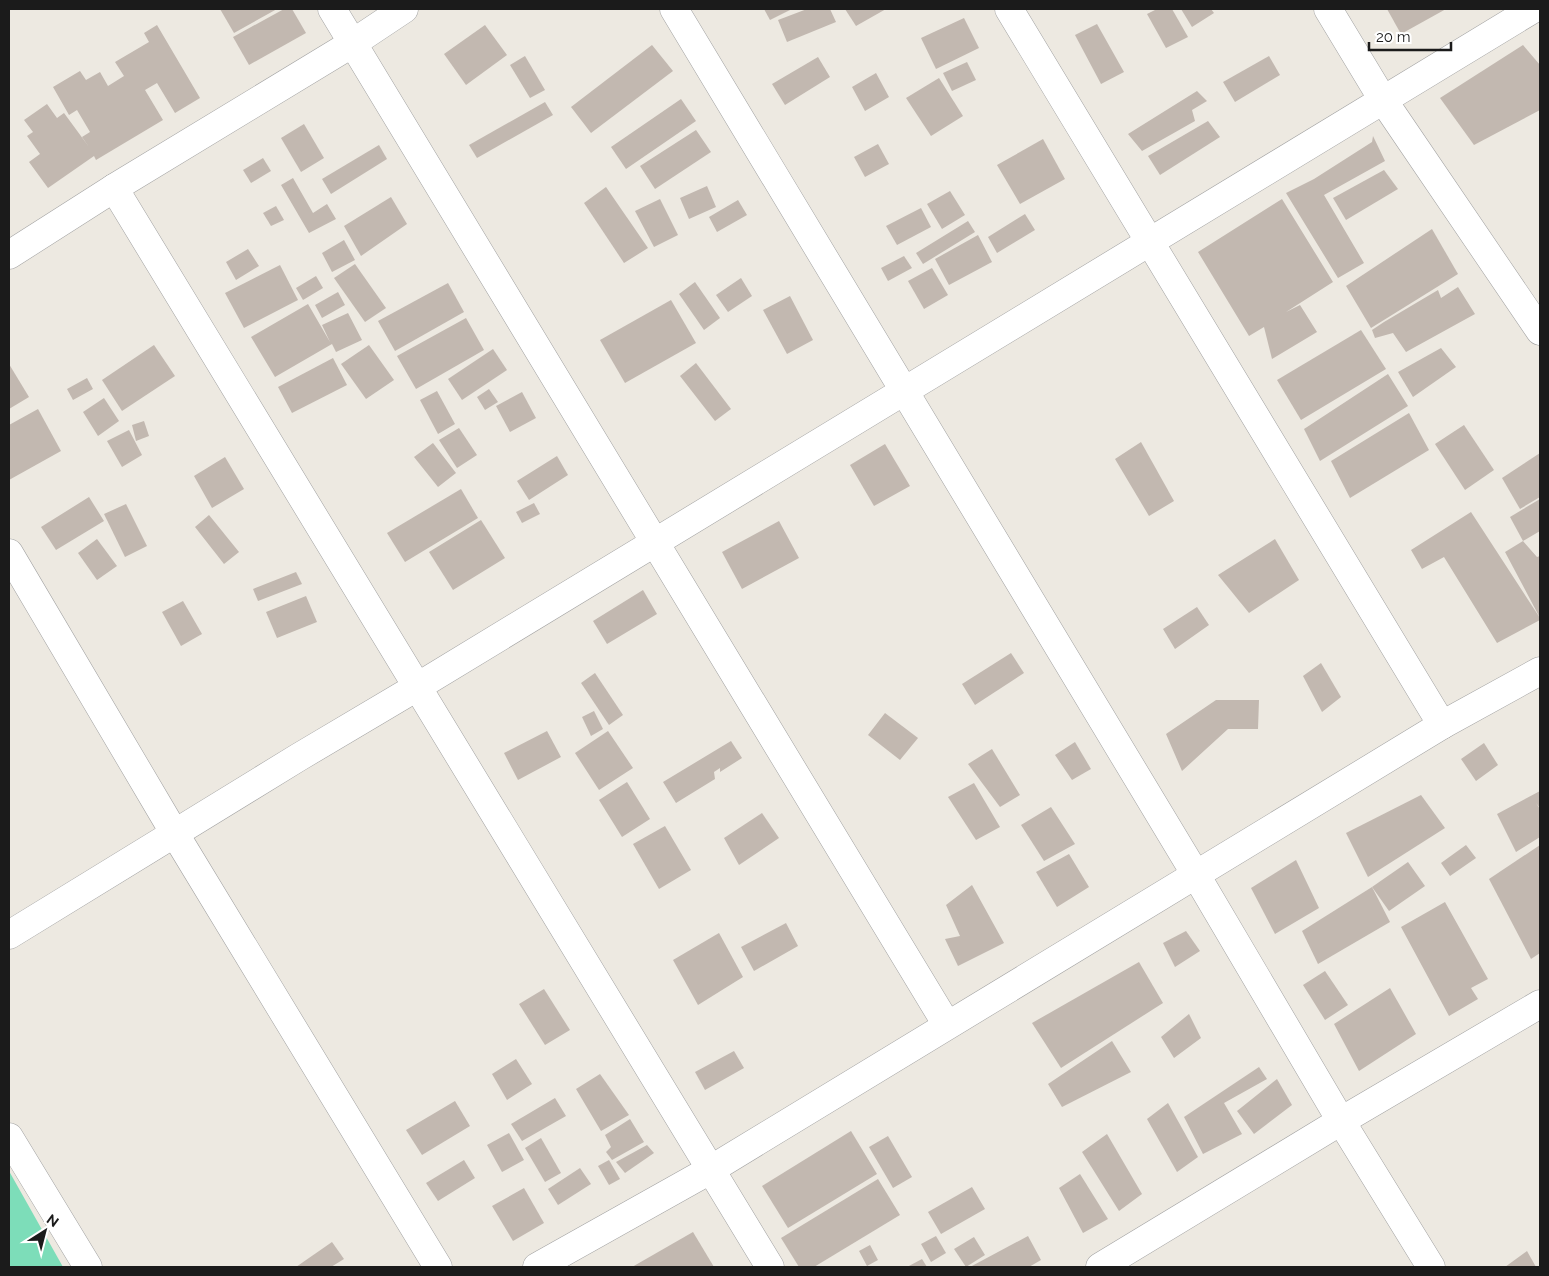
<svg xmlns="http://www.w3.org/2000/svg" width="1549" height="1276" font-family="Raleway,sans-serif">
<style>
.pitch{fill:#7dddb9}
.building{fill:#c2b8b0}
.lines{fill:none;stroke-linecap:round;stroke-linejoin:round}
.minor-casing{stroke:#a2a2a2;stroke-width:29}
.minor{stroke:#fff;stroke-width:28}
</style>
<rect width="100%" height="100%" fill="#ede9e1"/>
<!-- pitch -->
<polygon class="pitch" points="9,1171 63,1267 9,1267"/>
<!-- building -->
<g class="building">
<polygon points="220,9 277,9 234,33"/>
<polygon points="284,9 292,9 306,33 249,65 233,37"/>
<polygon points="764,9 792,9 770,20"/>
<polygon points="807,9 830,9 836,22 787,42 778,20"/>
<polygon points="845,9 886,9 856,26"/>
<polygon points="1157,9 1172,9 1188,37 1166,48 1147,14"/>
<polygon points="1181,9 1211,9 1214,13 1192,27"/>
<polygon points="1387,9 1446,9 1401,34"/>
<polygon points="964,18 979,48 936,69 921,38"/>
<polygon points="1097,24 1124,72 1101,84 1075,35"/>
<polygon points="157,25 200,98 175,113 157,83 145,90 163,120 96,160 94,156 48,188 29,162 40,154 27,136 33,132 24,120 47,104 57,118 64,113 89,147 82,137 90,132 77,110 69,115 53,87 80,71 86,80 100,72 108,86 124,76 115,62 149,42 144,33"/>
<polygon points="485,25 507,55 466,85 444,54"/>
<polygon points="652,45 673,71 591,133 571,107"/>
<polygon points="1523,45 1540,65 1540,110 1474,145 1440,98"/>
<polygon points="525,56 545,90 530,98 510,65"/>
<polygon points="1269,56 1280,75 1235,102 1223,82"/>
<polygon points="818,57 830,77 785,105 772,84"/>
<polygon points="967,62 976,80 952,91 943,73"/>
<polygon points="876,73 889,97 865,111 852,87"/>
<polygon points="939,78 963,116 931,136 906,98"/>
<polygon points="1197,91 1207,101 1192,110 1195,121 1142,151 1128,134"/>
<polygon points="681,99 696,121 626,169 611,147"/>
<polygon points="545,102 553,115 477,158 469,145"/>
<polygon points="1208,121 1220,137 1160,175 1148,156"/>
<polygon points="304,124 324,158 301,172 281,138"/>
<polygon points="696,130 711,152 655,189 640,166"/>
<polygon points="1373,136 1385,161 1324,195 1364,263 1338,278 1286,193 1314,179 1372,142"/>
<polygon points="1043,139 1065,179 1020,204 997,165"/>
<polygon points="878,144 889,164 865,177 854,157"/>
<polygon points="379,145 387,159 331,194 322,179"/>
<polygon points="263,158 271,171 251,183 243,170"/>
<polygon points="1384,170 1398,189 1346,220 1333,198"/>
<polygon points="293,178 313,213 327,204 336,219 309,233 281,185"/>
<polygon points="707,186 716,207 689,219 680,198"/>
<polygon points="606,187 648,248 624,263 584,203"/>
<polygon points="950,191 965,215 942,229 927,204"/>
<polygon points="391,197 407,224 361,256 344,226"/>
<polygon points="660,199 678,235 654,247 635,211"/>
<polygon points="1282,199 1333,282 1286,312 1300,305 1317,332 1272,359 1264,327 1249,336 1198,252"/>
<polygon points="738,200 747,215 717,232 709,217"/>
<polygon points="276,206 284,220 271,226 263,213"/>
<polygon points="921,208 931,227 897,245 886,226"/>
<polygon points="1025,214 1035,230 997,253 988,237"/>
<polygon points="968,221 975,232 923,264 916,253"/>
<polygon points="1432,229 1458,274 1371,328 1346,286"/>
<polygon points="978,235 992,262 949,285 935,259"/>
<polygon points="344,240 355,260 332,272 322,253"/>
<polygon points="248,249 259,266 236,280 226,262"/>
<polygon points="904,256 912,268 888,281 881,268"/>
<polygon points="355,264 386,308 365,322 334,278"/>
<polygon points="280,265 298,300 244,328 225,293"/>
<polygon points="932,268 948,295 924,309 908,281"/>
<polygon points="316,276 323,288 303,300 296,288"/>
<polygon points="741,278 752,296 728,312 716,295"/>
<polygon points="695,282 720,318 704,330 679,294"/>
<polygon points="448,283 464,312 395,351 378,321"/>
<polygon points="1458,287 1475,314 1406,352 1393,333 1375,338 1372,330 1384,322 1438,290 1441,298"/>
<polygon points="338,292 345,305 322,318 315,305"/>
<polygon points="790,296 813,340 787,354 763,310"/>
<polygon points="671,300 696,343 625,383 600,340"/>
<polygon points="308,304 330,342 322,325 348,313 362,340 336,352 332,344 275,377 251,337"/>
<polygon points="466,318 484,350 416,389 397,356"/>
<polygon points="1361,330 1386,369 1301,420 1277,380"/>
<polygon points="154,345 175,376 122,411 102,380"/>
<polygon points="369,345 394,380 366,399 341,364"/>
<polygon points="1441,348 1456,367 1413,397 1398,372"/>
<polygon points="493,349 507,370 462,400 448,379"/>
<polygon points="333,358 347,385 292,413 278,387"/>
<polygon points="696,363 731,409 715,421 680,376"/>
<polygon points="9,364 29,397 9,409"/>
<polygon points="1388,374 1408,406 1320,461 1304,429"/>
<polygon points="87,378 93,389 73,400 67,389"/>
<polygon points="489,389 498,402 485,410 477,397"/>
<polygon points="437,391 455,424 438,434 420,400"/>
<polygon points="522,392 536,418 510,432 496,406"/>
<polygon points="104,398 119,421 98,436 83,412"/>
<polygon points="38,409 61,451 9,480 9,425"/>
<polygon points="1409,413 1429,450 1350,498 1331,461"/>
<polygon points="144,421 149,436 136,441 132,425"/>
<polygon points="1464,425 1494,470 1465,490 1435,444"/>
<polygon points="459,428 477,455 457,468 439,440"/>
<polygon points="129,430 142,455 122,467 107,441"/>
<polygon points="1141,442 1174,501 1149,516 1115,459"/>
<polygon points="433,443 456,473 438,487 414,457"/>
<polygon points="885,444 910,486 874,506 850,465"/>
<polygon points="1540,453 1540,497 1520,509 1502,478"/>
<polygon points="557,456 568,475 529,500 517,481"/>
<polygon points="225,457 244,489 212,508 194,476"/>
<polygon points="461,489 478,518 405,562 387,533"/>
<polygon points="89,497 104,521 56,550 41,527"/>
<polygon points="1540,499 1540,531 1523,541 1510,517"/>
<polygon points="534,503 540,514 522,523 516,512"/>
<polygon points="126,504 147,546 125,557 104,514"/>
<polygon points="1471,512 1540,618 1505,552 1523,541 1537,557 1540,556 1540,620 1497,643 1444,557 1422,569 1411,550"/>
<polygon points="209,515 239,552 224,564 195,527"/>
<polygon points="481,520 505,558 453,590 429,552"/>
<polygon points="779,521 799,558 742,589 722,552"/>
<polygon points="97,539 117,566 97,580 78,553"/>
<polygon points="1275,539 1299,580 1249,613 1218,575"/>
<polygon points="296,572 302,584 258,601 253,589"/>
<polygon points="643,590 657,614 607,644 593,621"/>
<polygon points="306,596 317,622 277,638 266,612"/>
<polygon points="183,601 202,634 181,646 162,612"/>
<polygon points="1197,607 1209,625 1175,649 1163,629"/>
<polygon points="1011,653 1024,673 975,705 962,684"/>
<polygon points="1321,663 1341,697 1322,712 1303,676"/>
<polygon points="595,673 623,715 609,725 581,683"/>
<polygon points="1216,700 1259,700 1258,729 1228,729 1182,771 1166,734"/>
<polygon points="594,711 603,729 591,736 582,717"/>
<polygon points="885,713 918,738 900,760 868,735"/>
<polygon points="547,731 561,757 518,780 504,753"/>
<polygon points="608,731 633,768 599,790 575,753"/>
<polygon points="731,741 742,758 720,772 720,768 714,772 715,779 676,803 663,782"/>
<polygon points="1075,742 1091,769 1072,780 1055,755"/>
<polygon points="1484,743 1498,765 1476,781 1461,759"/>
<polygon points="992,749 1020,795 1000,807 968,764"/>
<polygon points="627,782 650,819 622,837 599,800"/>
<polygon points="974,783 1000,827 976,840 948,797"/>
<polygon points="1540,791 1540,808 1536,803 1540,809 1540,837 1516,852 1497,814"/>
<polygon points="1421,795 1445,828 1368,877 1346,833"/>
<polygon points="1051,807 1075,844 1044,861 1021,825"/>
<polygon points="762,813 779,838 739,865 724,838"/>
<polygon points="665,826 691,870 659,889 633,844"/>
<polygon points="1466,845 1476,858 1450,876 1441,863"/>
<polygon points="1540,845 1540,953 1531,959 1489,879"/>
<polygon points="1069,854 1089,887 1057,907 1036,872"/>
<polygon points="1296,860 1319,908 1275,934 1251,888"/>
<polygon points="1408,862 1425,886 1389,911 1372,887"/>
<polygon points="972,885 1004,943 958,966 945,939 960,936 946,905"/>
<polygon points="1372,887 1390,922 1318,964 1302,931"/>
<polygon points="1445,902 1488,979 1471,988 1478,999 1449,1016 1401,927"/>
<polygon points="786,923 798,946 754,971 741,947"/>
<polygon points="1186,931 1200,951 1175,967 1163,943"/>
<polygon points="719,933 743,977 698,1005 673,960"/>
<polygon points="1139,962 1163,1003 1061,1068 1032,1023"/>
<polygon points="1325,971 1348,1005 1325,1020 1303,985"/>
<polygon points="1390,988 1416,1034 1359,1071 1334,1024"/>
<polygon points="544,989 570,1030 545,1045 519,1004"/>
<polygon points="1189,1014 1201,1038 1174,1058 1161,1037"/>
<polygon points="1112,1041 1131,1072 1062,1107 1048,1084"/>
<polygon points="734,1051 744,1068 705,1090 695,1072"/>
<polygon points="516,1059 532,1084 507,1100 492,1074"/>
<polygon points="1259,1067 1267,1079 1224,1103 1242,1134 1203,1154 1184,1117"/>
<polygon points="600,1074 629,1115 601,1131 576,1089"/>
<polygon points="1277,1079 1292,1105 1254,1134 1237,1111"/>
<polygon points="555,1098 566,1116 522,1141 511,1124"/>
<polygon points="455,1101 470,1126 422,1155 406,1130"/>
<polygon points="1168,1103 1198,1157 1177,1172 1147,1119"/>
<polygon points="630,1119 644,1142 612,1160 606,1152 611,1147 605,1135"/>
<polygon points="851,1131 877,1174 788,1228 762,1186"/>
<polygon points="509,1133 524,1160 502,1172 487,1145"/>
<polygon points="1107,1134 1142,1194 1119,1211 1082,1152"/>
<polygon points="888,1136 912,1177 893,1188 869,1147"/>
<polygon points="541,1138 561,1173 545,1182 525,1148"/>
<polygon points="647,1145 654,1153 625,1173 616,1162"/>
<polygon points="464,1160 475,1178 438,1201 426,1183"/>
<polygon points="609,1160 620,1179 609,1185 598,1166"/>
<polygon points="580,1168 591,1184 558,1205 548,1189"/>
<polygon points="1080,1174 1108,1219 1083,1233 1059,1188"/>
<polygon points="878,1179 900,1215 814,1267 799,1267 781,1238"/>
<polygon points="972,1187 985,1209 941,1234 928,1212"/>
<polygon points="524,1188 544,1223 513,1241 492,1206"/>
<polygon points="693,1232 714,1267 632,1267"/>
<polygon points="936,1236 946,1253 931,1262 921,1244"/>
<polygon points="1028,1236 1041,1260 1029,1267 970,1267"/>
<polygon points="974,1237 985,1255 966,1267 954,1249"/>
<polygon points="332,1242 344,1259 331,1267 296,1267"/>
<polygon points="870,1245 878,1260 867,1266 859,1251"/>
<polygon points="1527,1251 1536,1267 1505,1267"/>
<polygon points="922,1259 927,1267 907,1267"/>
</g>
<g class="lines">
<!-- minor casing -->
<g class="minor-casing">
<g id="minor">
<polyline points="332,9 947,1025"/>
<polyline points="674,9 1196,875 1341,1121 1431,1267"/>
<polyline points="1009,9 1442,725"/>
<polyline points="1328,9 1383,100 1540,331"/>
<polyline points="114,188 770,1267"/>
<polyline points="9,255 114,188 353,43 404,9"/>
<polyline points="9,553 175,834 438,1267"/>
<polyline points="9,935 299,757 417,687 1533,9"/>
<polyline points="9,1137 88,1267"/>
<polyline points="537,1267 710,1170 1442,725 1540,671"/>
<polyline points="1100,1267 1341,1121 1540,1004"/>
</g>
</g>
<!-- minor -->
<use href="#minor" class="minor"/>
</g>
<!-- border -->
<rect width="1549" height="1276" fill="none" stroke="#1b1b1b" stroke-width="20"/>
<!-- north arrow -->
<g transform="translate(45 1231) rotate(36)" stroke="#ffffff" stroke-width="4" paint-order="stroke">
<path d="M0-4L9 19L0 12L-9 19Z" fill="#1b1b1b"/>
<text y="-8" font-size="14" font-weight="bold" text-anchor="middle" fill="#1b1b1b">N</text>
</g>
<!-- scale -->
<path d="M1369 42v8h82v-8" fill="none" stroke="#1b1b1b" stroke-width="2.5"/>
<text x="1376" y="42" font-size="15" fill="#1b1b1b" stroke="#ffffff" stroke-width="4" paint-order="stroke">20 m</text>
</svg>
